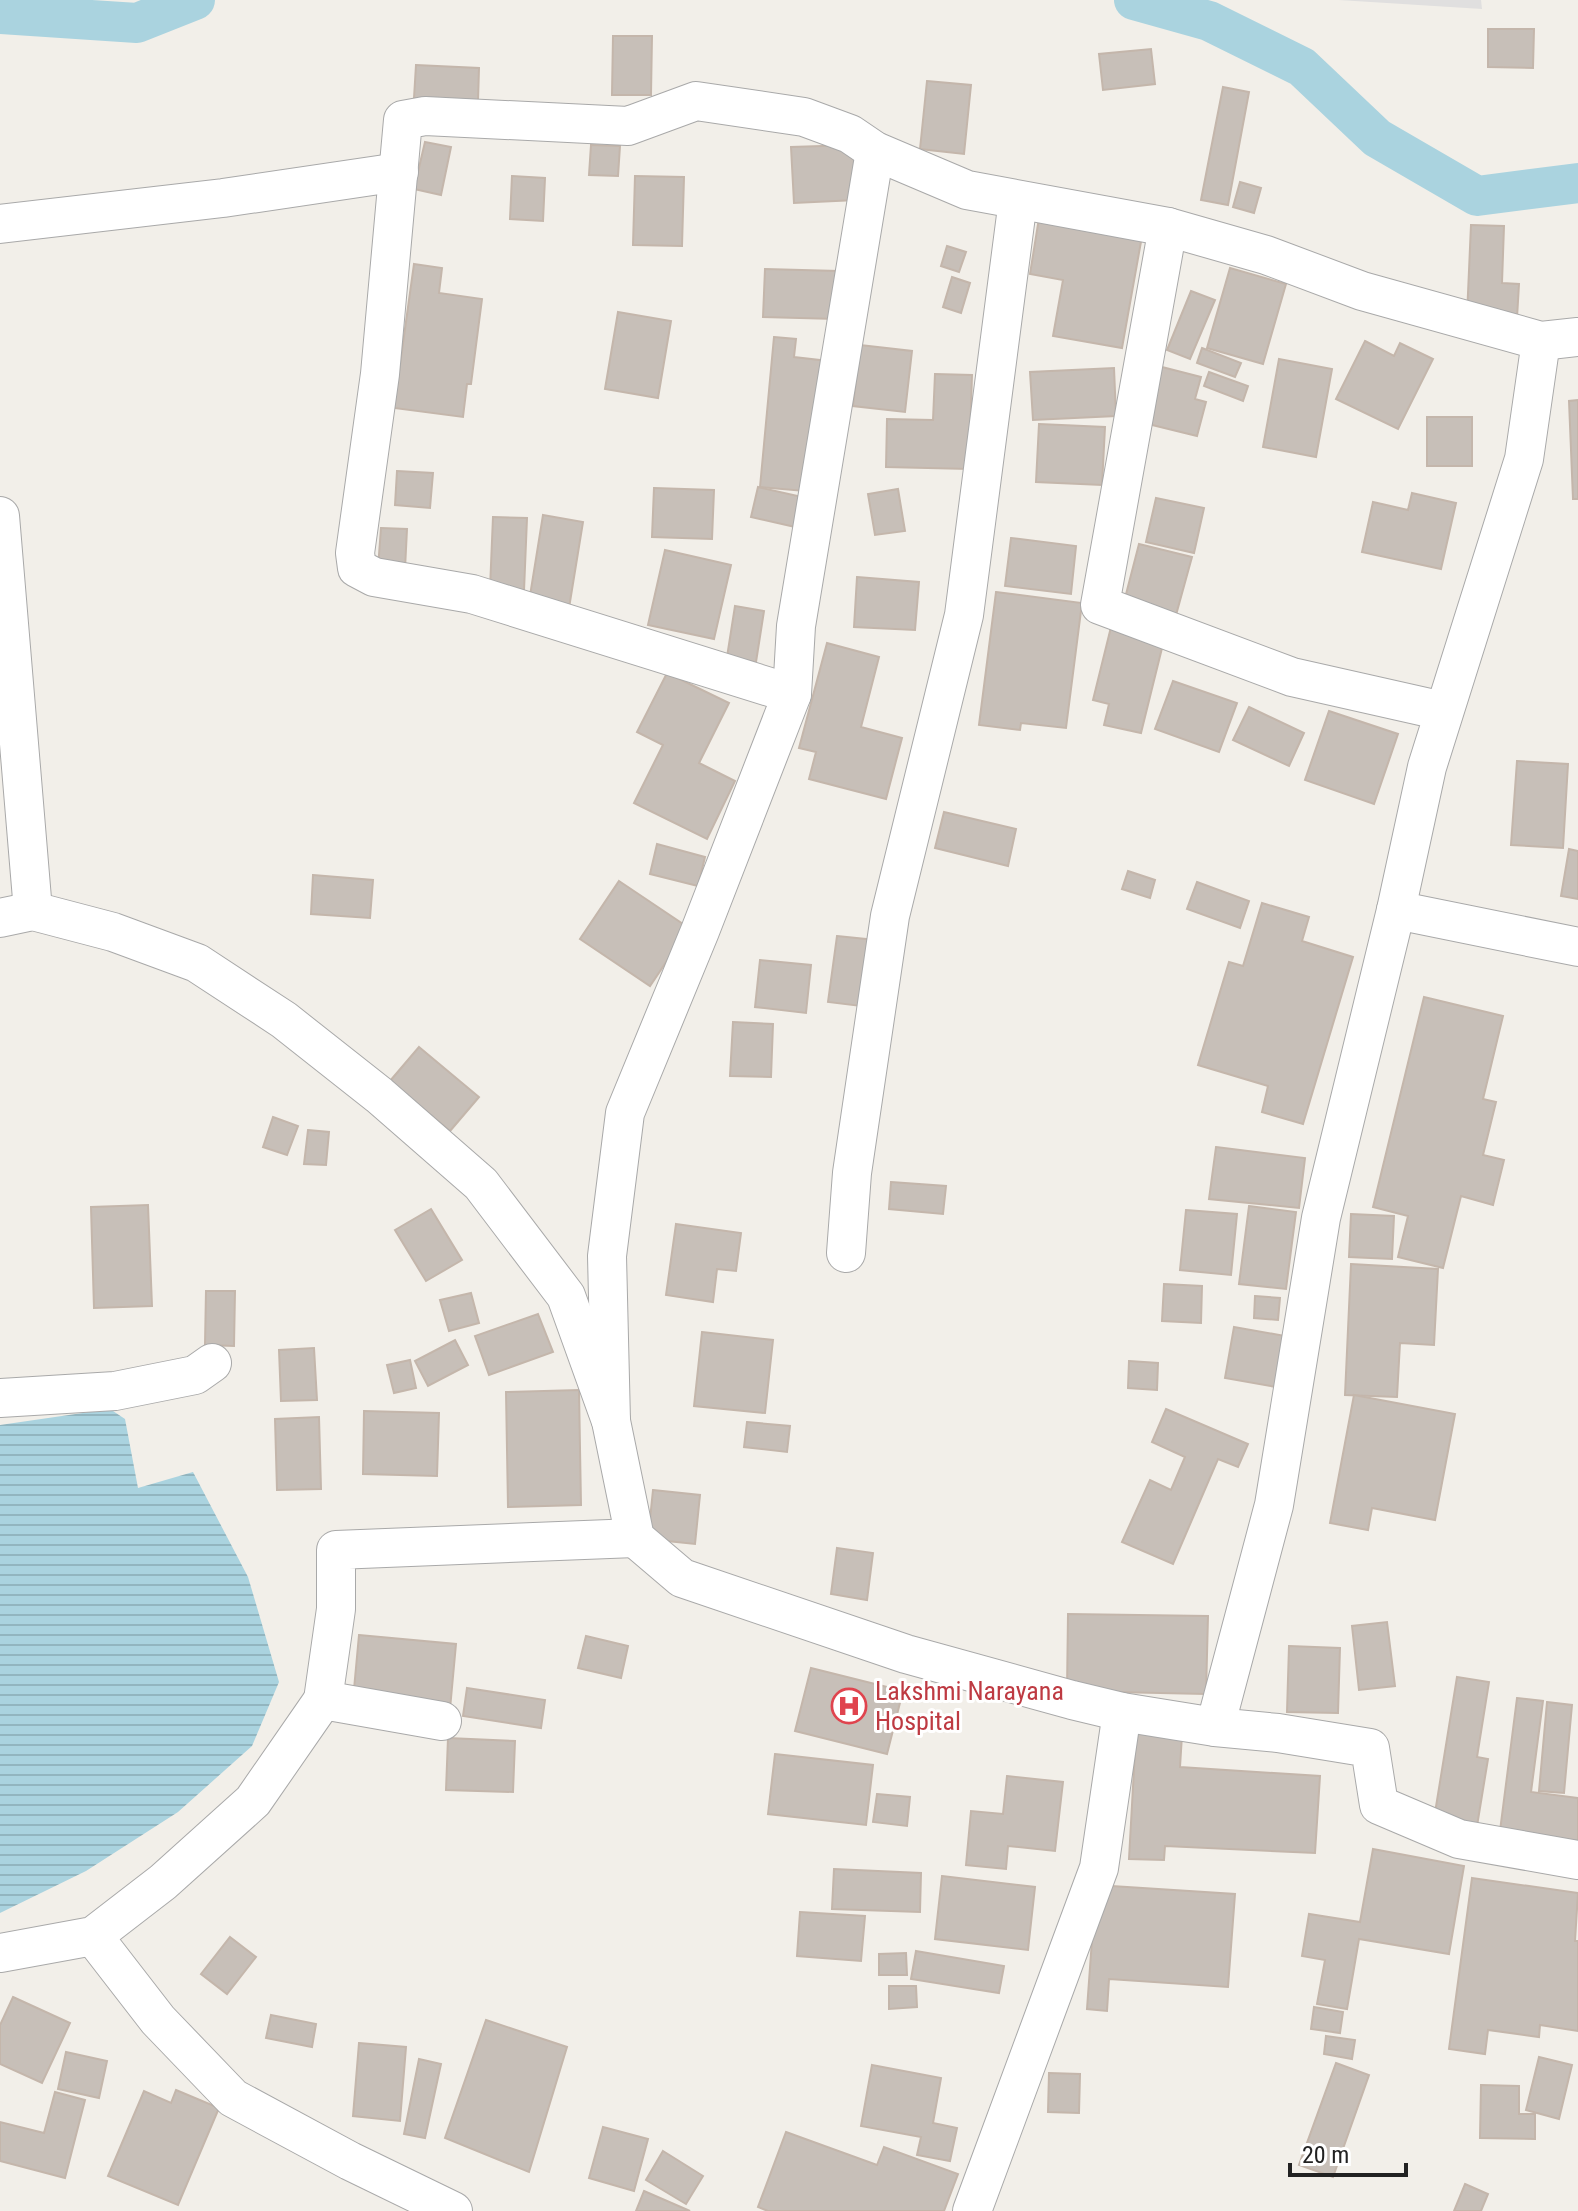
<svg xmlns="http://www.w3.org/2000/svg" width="1578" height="2211" font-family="'Roboto Condensed',sans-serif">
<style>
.residential{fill:#e0dfdf}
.water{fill:url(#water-rules)}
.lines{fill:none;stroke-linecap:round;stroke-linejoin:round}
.canal{stroke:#aad3df;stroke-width:40}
.building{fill:#c7bfb8;stroke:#c4b6ab;stroke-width:2}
.minor-casing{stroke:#a9a9a9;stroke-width:40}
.minor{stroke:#fff;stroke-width:38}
.labels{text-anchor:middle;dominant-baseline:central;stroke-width:6;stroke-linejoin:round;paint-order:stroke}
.health-label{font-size:26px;fill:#be3a42;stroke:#fff;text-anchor:start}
</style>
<defs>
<pattern id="water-rules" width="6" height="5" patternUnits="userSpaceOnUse" patternTransform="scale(2)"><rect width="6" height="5" fill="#aad3df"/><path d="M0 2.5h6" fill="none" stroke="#92b5bf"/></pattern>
</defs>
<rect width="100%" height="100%" fill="#f2efe9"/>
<!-- residential -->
<polygon class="residential" points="1339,0 1481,0 1482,9"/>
<!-- water -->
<polygon class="water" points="110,1409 125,1419 138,1488 193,1472 248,1577 279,1682 252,1746 178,1812 86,1871 0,1913 0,1425"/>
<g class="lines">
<!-- canal -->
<g class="canal">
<polyline points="1134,0 1209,21 1302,67 1377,138 1477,196 1578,183"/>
<polyline points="0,14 137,23 195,0"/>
</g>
</g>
<!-- building -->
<g class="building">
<polygon points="1488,29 1534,29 1533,68 1488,67"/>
<polygon points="613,36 652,36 651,95 612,95"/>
<polygon points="1151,49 1155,84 1103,90 1099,54"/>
<polygon points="416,65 479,68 478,101 414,98"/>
<polygon points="927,81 971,85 964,154 920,149"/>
<polygon points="1223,87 1249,92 1228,205 1201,200"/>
<polygon points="425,142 451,147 441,195 414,189"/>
<polygon points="591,145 620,146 618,176 589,175"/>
<polygon points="854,145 856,200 794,203 791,147"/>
<polygon points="512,176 545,178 543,221 510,219"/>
<polygon points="635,176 684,177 682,246 633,245"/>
<polygon points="1240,182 1261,188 1254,213 1233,207"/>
<polygon points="1039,218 1142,236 1122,348 1053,336 1063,280 1030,274"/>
<polygon points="1471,225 1504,226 1502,283 1519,284 1517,318 1467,316"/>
<polygon points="947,246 966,252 959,272 941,266"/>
<polygon points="414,264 442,268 439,293 482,299 471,384 467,384 463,417 394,408"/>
<polygon points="1230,268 1286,284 1263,364 1207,348"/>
<polygon points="765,269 838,271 836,319 763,317"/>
<polygon points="952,277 970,283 961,313 943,307"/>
<polygon points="1191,291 1215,300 1190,359 1167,350"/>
<polygon points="618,312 671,321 658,398 605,389"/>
<polygon points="774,337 796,339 794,357 828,361 816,492 760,487"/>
<polygon points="1365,341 1394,356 1400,343 1433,359 1398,429 1336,399"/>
<polygon points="860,345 912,351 905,412 853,406"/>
<polygon points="1202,348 1241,363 1235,377 1197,363"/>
<polygon points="1279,359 1332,369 1316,457 1263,447"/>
<polygon points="1162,367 1201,377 1195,399 1206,402 1197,436 1148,424"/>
<polygon points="1114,368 1116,416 1033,420 1030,372"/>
<polygon points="1209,372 1248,386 1243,401 1204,386"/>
<polygon points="935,374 972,375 969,469 886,467 887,419 933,420"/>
<polygon points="1578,400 1578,499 1573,499 1569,401"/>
<rect x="1427" y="417" width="45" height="49"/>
<polygon points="1039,424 1105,427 1102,485 1036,482"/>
<polygon points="397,471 433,473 430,508 395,505"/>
<polygon points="758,487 811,499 804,529 751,517"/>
<polygon points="654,488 714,490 712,539 652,537"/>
<polygon points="898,489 905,531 875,535 868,494"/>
<polygon points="1412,493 1456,503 1441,569 1362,552 1373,502 1408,510"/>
<polygon points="1156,498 1204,508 1194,553 1146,542"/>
<polygon points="543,515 583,522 569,608 529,602"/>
<polygon points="493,517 527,518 524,591 490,589"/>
<polygon points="381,528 407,529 405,569 378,568"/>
<polygon points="1011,538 1076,546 1071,594 1005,586"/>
<polygon points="1139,544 1192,557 1176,615 1124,602"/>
<polygon points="665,550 731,565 714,639 648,625"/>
<polygon points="857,577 919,582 915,630 854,627"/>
<polygon points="996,592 1082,603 1066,728 1021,723 1020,730 979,725"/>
<polygon points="735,606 764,611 756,662 727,657"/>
<polygon points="1112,623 1165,636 1141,733 1104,725 1109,704 1093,700"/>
<polygon points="827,643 879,657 861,727 902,738 886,799 809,779 816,752 799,748"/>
<polygon points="667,673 729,703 699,763 735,781 707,839 634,803 663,745 637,732"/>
<polygon points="1173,681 1237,703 1219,752 1155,729"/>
<polygon points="1249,707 1304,733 1289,766 1233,740"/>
<polygon points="1329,711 1398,734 1374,804 1305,780"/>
<polygon points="1517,761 1568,764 1563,848 1511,845"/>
<polygon points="944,812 1016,829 1008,866 935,848"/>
<polygon points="657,844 705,857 698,886 650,874"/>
<polygon points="1569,849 1578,851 1578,899 1561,896"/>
<polygon points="1128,871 1155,880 1150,898 1122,889"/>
<polygon points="313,875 373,880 370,918 311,914"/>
<polygon points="619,881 689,928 650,986 580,939"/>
<polygon points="1197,882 1249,901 1240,928 1187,909"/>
<polygon points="1262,903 1309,917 1302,941 1353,957 1303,1124 1262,1112 1268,1086 1198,1065 1229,962 1243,966"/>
<polygon points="837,936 885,941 877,1008 828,1002"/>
<polygon points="760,960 811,965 806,1013 755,1007"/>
<polygon points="1424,997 1503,1016 1483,1099 1496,1102 1483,1155 1504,1160 1493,1205 1461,1196 1443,1268 1398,1257 1408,1216 1373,1207"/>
<polygon points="733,1022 773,1024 771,1077 730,1076"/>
<polygon points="419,1047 479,1097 450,1131 390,1081"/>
<polygon points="273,1117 298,1126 287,1155 263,1147"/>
<polygon points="308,1130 329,1132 326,1165 304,1164"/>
<polygon points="1216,1147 1305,1158 1299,1208 1209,1199"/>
<polygon points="891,1182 946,1186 943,1214 889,1209"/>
<polygon points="148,1205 152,1306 94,1308 91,1207"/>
<polygon points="1249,1206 1296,1212 1286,1289 1239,1284"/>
<polygon points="431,1209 462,1260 426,1281 395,1230"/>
<polygon points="1186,1210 1237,1214 1231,1275 1180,1270"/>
<polygon points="1351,1214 1394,1216 1392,1259 1349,1257"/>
<polygon points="676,1224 741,1233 736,1271 717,1269 713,1302 666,1295"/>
<polygon points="1351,1264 1438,1269 1434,1345 1400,1343 1397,1397 1345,1395"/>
<polygon points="1164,1284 1202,1286 1201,1323 1162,1321"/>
<polygon points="206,1291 235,1291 234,1346 205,1345"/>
<polygon points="471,1293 479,1323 449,1331 440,1300"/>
<polygon points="1255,1296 1280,1298 1278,1320 1254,1318"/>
<polygon points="538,1314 553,1352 489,1375 475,1336"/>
<polygon points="1234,1327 1285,1336 1276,1387 1225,1378"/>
<polygon points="702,1332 773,1340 765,1413 694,1406"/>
<polygon points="455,1340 468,1365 428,1386 415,1361"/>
<polygon points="314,1348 317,1400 281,1401 279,1350"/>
<polygon points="410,1360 416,1388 394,1393 387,1365"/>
<polygon points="1129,1361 1158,1363 1157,1390 1128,1388"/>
<polygon points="579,1390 581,1505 508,1507 506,1392"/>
<polygon points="1354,1395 1455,1414 1435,1520 1372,1508 1368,1530 1330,1523"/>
<polygon points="1166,1409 1248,1444 1238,1467 1218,1459 1173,1564 1122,1542 1150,1480 1171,1490 1185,1457 1152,1442"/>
<polygon points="364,1411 439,1413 437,1476 363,1474"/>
<polygon points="319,1417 321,1489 277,1490 275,1419"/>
<polygon points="747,1422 790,1426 787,1452 744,1447"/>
<polygon points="653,1490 700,1495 695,1544 648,1539"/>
<polygon points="837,1548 873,1553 867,1600 831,1594"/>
<polygon points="1068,1614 1208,1616 1206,1694 1067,1691"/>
<polygon points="1387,1622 1395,1686 1359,1690 1352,1626"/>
<polygon points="359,1635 456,1644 450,1709 353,1700"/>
<polygon points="586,1636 628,1646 621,1678 578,1668"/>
<polygon points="1289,1646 1340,1648 1338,1713 1287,1712"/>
<polygon points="811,1668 903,1691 887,1754 795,1731"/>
<polygon points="1457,1677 1489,1682 1477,1757 1488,1759 1477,1826 1434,1819"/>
<polygon points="467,1688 545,1700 541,1728 463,1716"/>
<polygon points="1517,1698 1543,1701 1531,1792 1578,1798 1578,1841 1500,1831"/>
<polygon points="1547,1702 1572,1705 1564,1793 1539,1791"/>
<polygon points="1136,1733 1182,1735 1180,1767 1320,1776 1315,1853 1165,1846 1164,1860 1129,1859"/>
<polygon points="448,1738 515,1741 513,1792 446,1790"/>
<polygon points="775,1754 873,1765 866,1825 768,1814"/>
<polygon points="1007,1776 1063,1782 1055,1851 1008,1846 1006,1869 966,1865 971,1811 1003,1814"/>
<polygon points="877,1794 910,1797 907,1826 873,1822"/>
<polygon points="1373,1849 1464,1866 1449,1954 1359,1939 1347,2009 1317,2004 1325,1960 1302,1956 1309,1914 1360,1922"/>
<polygon points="834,1869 921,1873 920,1912 832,1909"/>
<polygon points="942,1876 1035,1887 1028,1950 935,1939"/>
<polygon points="1472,1878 1578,1893 1575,1941 1578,1941 1578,2031 1540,2025 1539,2037 1488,2030 1485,2054 1449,2049"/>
<polygon points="1096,1885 1235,1894 1228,1987 1109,1979 1107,2011 1087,2009"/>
<polygon points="800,1912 865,1916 861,1961 797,1956"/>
<polygon points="230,1937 256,1957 227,1994 201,1974"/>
<polygon points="916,1951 1004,1966 999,1993 911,1979"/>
<polygon points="906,1953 907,1975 879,1975 879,1954"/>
<polygon points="889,1986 916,1986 917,2007 889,2009"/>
<polygon points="13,1997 70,2023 42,2083 0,2064 0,2025"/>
<polygon points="1314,2007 1343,2012 1340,2033 1311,2029"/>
<polygon points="271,2015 316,2024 312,2047 266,2038"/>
<polygon points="486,2020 567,2047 529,2172 445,2138"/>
<polygon points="1326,2036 1355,2040 1352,2059 1324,2054"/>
<polygon points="359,2043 406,2047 400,2121 353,2116"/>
<polygon points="66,2052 107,2061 99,2098 58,2089"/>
<polygon points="1539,2057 1572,2065 1559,2119 1526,2110"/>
<polygon points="419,2059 441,2064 425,2138 404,2134"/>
<polygon points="1336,2063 1369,2075 1333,2177 1299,2165"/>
<polygon points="872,2065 941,2078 933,2123 957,2128 950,2161 917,2155 921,2137 861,2126"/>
<polygon points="1049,2073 1080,2074 1079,2113 1048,2112"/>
<polygon points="1481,2085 1519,2086 1519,2114 1535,2114 1535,2139 1480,2138"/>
<polygon points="176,2090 219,2108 178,2205 108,2176 144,2091 171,2103"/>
<polygon points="55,2092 85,2100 65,2178 0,2161 0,2122 44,2133"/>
<polygon points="603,2127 648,2139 634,2191 589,2178"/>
<polygon points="786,2132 877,2165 884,2147 958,2174 944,2211 768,2211 758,2207"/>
<polygon points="663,2151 703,2176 686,2204 646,2180"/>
<polygon points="1465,2184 1488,2194 1481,2211 1454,2211"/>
<polygon points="644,2191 690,2211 636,2211"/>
</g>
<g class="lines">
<!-- minor casing -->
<g class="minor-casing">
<g id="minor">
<polyline points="0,224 223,198 399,172"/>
<polyline points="1168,227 1100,605 1292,677 1443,711"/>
<polyline points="0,516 33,911"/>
<polyline points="792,694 796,626 875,151"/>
<polyline points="1396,910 1427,767 1524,459 1541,341"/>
<polyline points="0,918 33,911 113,932 197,963 284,1020 379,1095 481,1184 566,1296 611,1421 635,1538 682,1578 906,1654 1072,1700 1122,1712 1215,1727 1278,1733 1370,1748 1379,1805 1459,1839 1578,1860"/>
<polyline points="846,1253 852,1173 890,916 964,615 1018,200"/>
<polyline points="0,1398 115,1391 195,1375 212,1363"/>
<polyline points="611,1421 607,1256 625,1113 700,931 792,694 472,594 374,577 357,568 355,553 380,374 403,120 425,116 628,126 696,101 804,117 850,134 875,151 967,190 1168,227 1266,255 1362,291 1541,341 1578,337"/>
<polyline points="323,1700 336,1609 336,1550 635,1538"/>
<polyline points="1215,1727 1274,1505 1321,1218 1396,910 1578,947"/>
<polyline points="93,1936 158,2020 233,2098 350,2161 453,2211"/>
<polyline points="0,1953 93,1936 163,1882 253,1801 323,1700 442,1721"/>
<polyline points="972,2211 1099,1868 1122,1712"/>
</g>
</g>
<!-- minor -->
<use href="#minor" class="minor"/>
</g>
<!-- icons -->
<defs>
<g id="hospital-ring" transform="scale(1.8)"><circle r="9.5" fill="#fff" stroke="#e0444e" stroke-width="1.5"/><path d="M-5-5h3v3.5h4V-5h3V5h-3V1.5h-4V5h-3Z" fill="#e0444e"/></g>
</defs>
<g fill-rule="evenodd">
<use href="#hospital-ring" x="849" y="1706"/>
</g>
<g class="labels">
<!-- health labels -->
<g class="health-label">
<text x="875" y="1691">Lakshmi Narayana<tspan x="875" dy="30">Hospital</tspan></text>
</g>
</g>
<!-- scale -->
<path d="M1290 2163v12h116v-12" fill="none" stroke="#222222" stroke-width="4"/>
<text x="1302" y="2163" font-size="24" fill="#222222" stroke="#ffffff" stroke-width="6" paint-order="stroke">20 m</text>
</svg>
